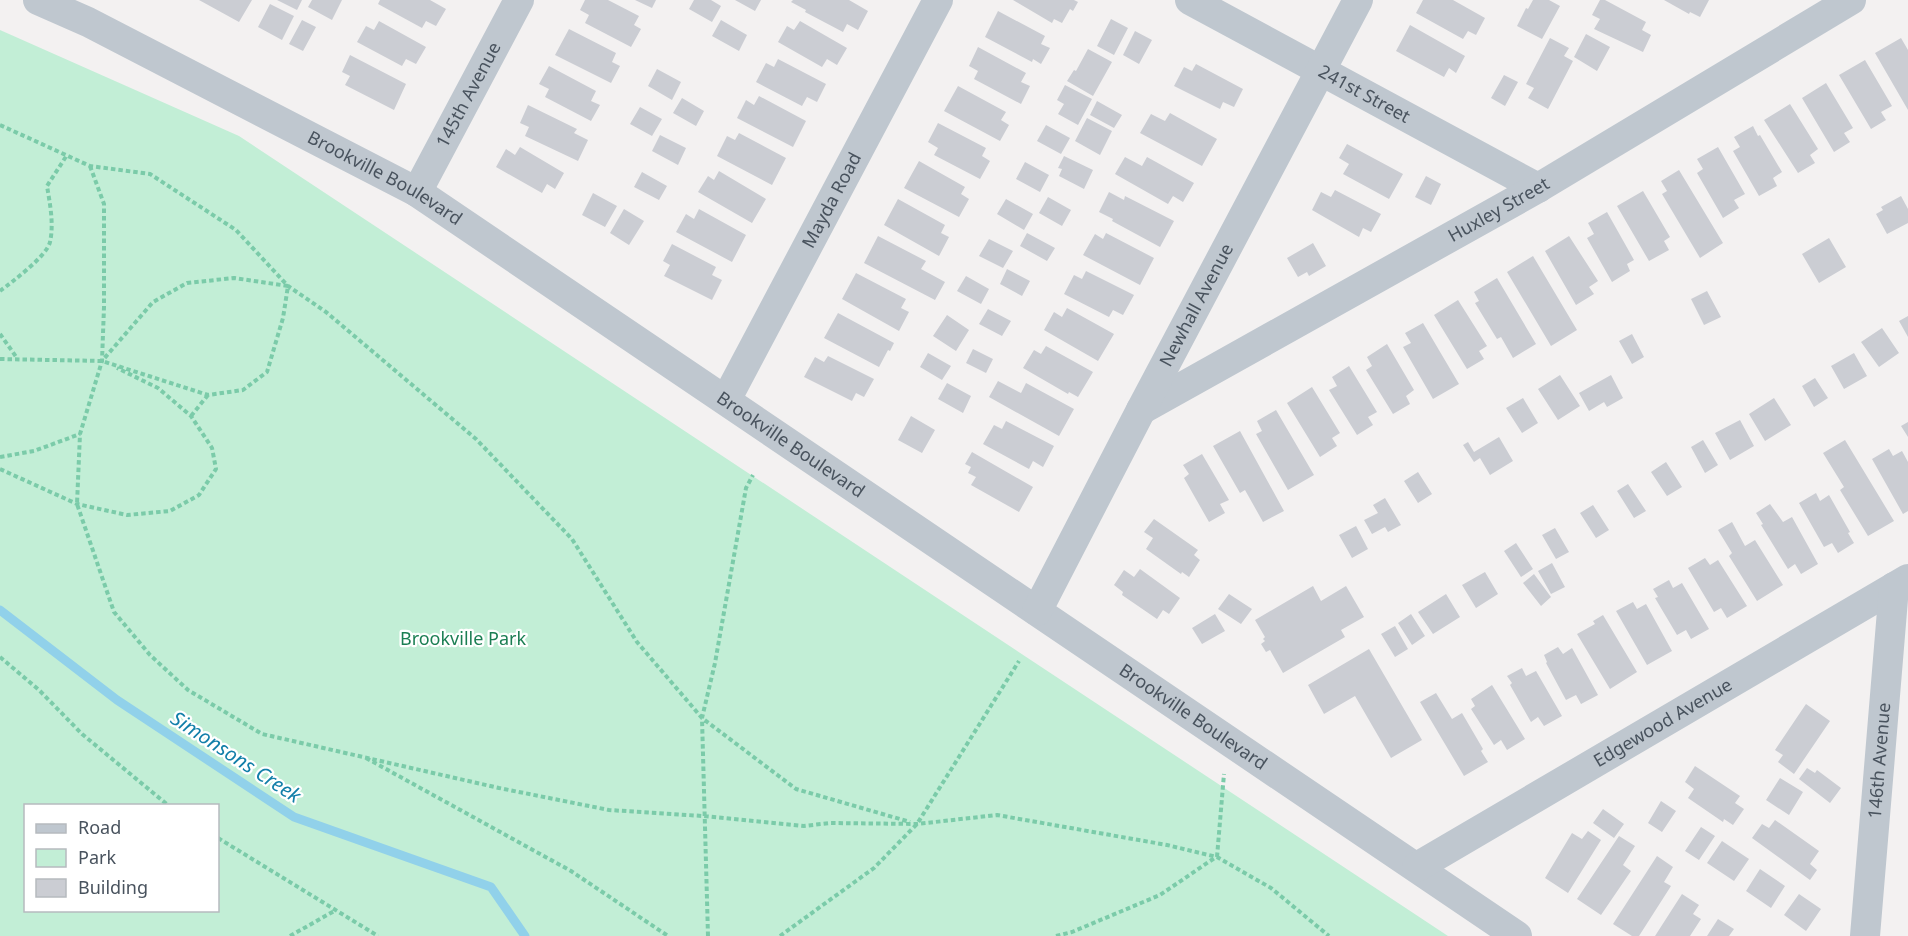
<svg xmlns="http://www.w3.org/2000/svg" width="1908" height="936" font-family="'Noto Sans',sans-serif">
<rect width="100%" height="100%" fill="#f3f1f1"/>
<!-- green -->
<path fill="#c2eed6" fill-rule="evenodd" d="M0,30l239,106 1209,800h-1448zM26,806h192v104h-192z"/>
<g fill="none" stroke-linecap="round" stroke-linejoin="round">
<!-- stream -->
<path stroke="#91d1ea" stroke-width="9" d="M0,610l117,90 177,117 197,70 34,49"/>
</g>
<!-- building -->
<path fill="#cbcdd3" d="M199,0h53l-13,22z
M277,0h25l-5,10z
M312,0h30l-10,20 -24,-13z
M380,0h50l16,9 -10,17 -10,-5 -4,7 -44,-24z
M585,0h23l31,16 -5,9 7,4 -10,18 -46,-24 4,-8 -9,-5z
M635,0h21l-4,8z
M694,0h17l10,6 -9,16 -23,-13z
M735,0h26l-6,11z
M793,0h56l19,11 -10,19 -11,-6 -4,8 -38,-20 1,-2 -15,-8z
M1013,0h61l4,2 -5,9 -3,-2 -8,14 -8,-4 -2,4z
M1423,0h30l32,18 -9,17 -8,-4 -5,8 -47,-26z
M1533,0h16l11,6 -18,33 -25,-13 9,-18 2,1z
M1600,0h5l41,22 -4,8 9,5 -8,17 -49,-23 6,-10 -8,-4z
M1664,0h45l-9,17 -10,-5 -1,2z
M270,4l24,12 -12,24 -24,-13z
M998,11l47,25 -4,8 9,4 -9,16 -8,-5 -1,3 -47,-25z
M1111,19l17,9 -14,27 -17,-9z
M302,20l14,7 -13,24 -14,-7z
M721,20l26,15 -8,16 -27,-15z
M379,21l47,26 -10,17 -10,-5 -4,7 -45,-24 9,-16 8,4z
M800,21l47,27 -10,17 -10,-6 -5,8 -44,-25 9,-16 7,4z
M1410,25l55,31 -9,17 -7,-5 -5,9 -48,-26z
M569,29l47,24 -4,9 8,4 -9,17 -56,-28z
M1135,31l17,9 -13,24 -16,-9z
M1586,34l24,13 -13,24 -23,-14z
M1550,38l19,10 -5,8 9,5 -25,48 -20,-11 6,-10 -8,-4z
M1901,38l7,12v60l-33,-57z
M978,47l48,26 -5,9 9,4 -9,18 -47,-25 4,-8 -9,-5z
M1088,49l24,13 -19,34 -26,-15 7,-11 2,1z
M350,55l56,29 -12,26 -49,-25 5,-9 -8,-4z
M778,59l48,25 -9,18 -10,-5 -5,9 -46,-24 10,-19 8,4z
M1865,60l27,46 -11,6 5,8 -15,9 -32,-54z
M1196,64l47,25 -9,18 -11,-5 -3,7 -46,-23 10,-19 8,4z
M549,66l47,25 -5,10 9,4 -9,16 -46,-24 4,-8 -10,-5z
M657,69l24,13 -9,18 -24,-14z
M1504,75l14,7 -13,24 -14,-8z
M1826,83l27,45 -9,5 6,9 -16,10 -32,-54z
M1065,85l27,14 -14,26 -20,-11 6,-10 -7,-4z
M958,86l48,26 -5,8 8,5 -9,16 -56,-30z
M759,96l47,25 -13,26 -56,-29 9,-18 8,5z
M682,98l22,13 -8,15 -23,-13z
M1097,101l25,14 -8,13 -24,-13z
M1790,104l28,45 -8,6 5,8 -17,10 -34,-53z
M528,105l49,24 -3,4 14,7 -10,21 -53,-25 4,-9 -9,-4z
M640,107l22,12 -10,17 -22,-12z
M1170,113l47,26 -15,27 -62,-33 11,-19 14,7z
M1087,118l25,13 -12,24 -25,-14z
M938,123l48,25 -4,8 8,5 -10,18 -46,-24 4,-7 -10,-6z
M1046,125l24,13 -9,16 -24,-13z
M1753,126l5,10 2,-1 22,37 -9,6 4,8 -18,10 -26,-45 7,-4 -6,-10z
M739,133l47,25 -14,27 -55,-29 10,-20 8,4z
M660,135l26,13 -8,17 -26,-14z
M1347,144l56,30 -14,25 -46,-25 6,-10 -10,-6z
M520,147l44,26 -9,16 -8,-5 -5,9 -46,-26 10,-18 9,6z
M1718,147l27,47 -11,6 5,8 -16,10 -26,-45 6,-4 -6,-10z
M1064,156l29,14 -9,19 -25,-13 3,-7 -4,-1z
M1125,157l17,9 5,-9 47,26 -11,19 -10,-6 -5,8 -53,-30z
M919,161l46,26 -4,7 8,5 -10,18 -55,-29z
M1025,162l24,13 -9,17 -24,-13z
M1679,170l44,73 -23,15 -38,-64 5,-3 -6,-10z
M719,171l47,28 -14,24 -54,-31 10,-16 6,4z
M642,172l25,14 -8,14 -25,-13z
M1426,176l15,8 -10,21 -16,-8z
M1335,190l46,24 -10,18 -8,-4 -4,9 -47,-27 9,-18 10,5z
M1643,191l27,46 -6,4 5,9 -20,11 -32,-55z
M1109,192l15,8 1,-4 49,25 -14,26 -48,-26 1,-2 -14,-7z
M593,193l24,13 -12,21 -23,-12z
M1901,196l7,13v14l-21,11 -11,-20 7,-4 -2,-3z
M1048,197l23,13 -9,16 -23,-13z
M898,199l47,26 -4,8 8,4 -10,19 -55,-31z
M1006,199l27,15 -9,16 -27,-16z
M624,209l20,12 -15,24 -19,-12z
M699,209l47,26 -14,27 -56,-30 10,-18 8,5z
M1607,212l27,48 -7,4 3,7 -18,11 -25,-44 7,-4 -6,-11z
M1027,233l28,15 -8,13 -27,-15z
M1106,233l48,25 -14,27 -57,-30 12,-21 8,5z
M878,236l48,25 -5,8 24,13 -10,18 -71,-37z
M1569,236l29,45 -9,6 5,7 -18,11 -31,-54z
M1829,238l17,29 -27,16 -17,-29z
M989,239l24,12 -10,17 -24,-12z
M1313,243l13,23 -17,10 -2,-4 -9,5 -11,-19z
M672,244l44,23 -4,8 10,5 -10,20 -48,-24 6,-11 -7,-4z
M1533,256l44,74 -26,16 -44,-74z
M1007,269l23,12 -8,15 -22,-12z
M1086,271l48,24 -11,20 -10,-5 -4,7 -45,-23 10,-19 8,4z
M856,273l50,26 -5,9 8,4 -10,19 -57,-32z
M966,276l23,13 -8,15 -24,-13z
M1497,278l39,66 -23,14 -12,-21 -4,2 -22,-36 4,-2 -5,-9z
M1707,291l14,26 -17,8 -13,-26z
M1458,300l29,46 -8,5 5,8 -17,10 -33,-54z
M1067,308l47,26 -16,27 -54,-31 10,-18 8,5z
M988,309l23,12 -9,15 -23,-12z
M838,313l56,30 -4,8 -2,-1 -9,17 -55,-29z
M947,315l22,15 -13,21 -23,-15z
M1908,316v21l-9,-16z
M1423,323l36,61 -26,15 -30,-52 8,-4 -6,-10z
M1882,328l17,25 -20,14 -18,-25z
M1632,334l12,23 -12,7 -13,-23z
M1387,344l27,46 -8,6 4,8 -17,10 -27,-44 6,-4 -5,-9z
M1046,346l47,26 -15,25 -9,-5 -1,2 -45,-26 11,-18 7,4z
M973,349l20,10 -7,14 -20,-10z
M928,353l23,13 -9,14 -22,-13z
M1854,353l13,23 -23,13 -13,-23z
M828,356l46,23 -10,18 -8,-4 -4,8 -48,-24 11,-20 9,5z
M1349,366l28,46 -9,5 5,8 -16,10 -28,-45 8,-4 -5,-9z
M1560,375l20,31 -22,14 -20,-31z
M1611,375l12,23 -16,9 -3,-5 -15,9 -10,-18z
M1815,378l13,20 -14,9 -12,-21z
M998,381l23,12 5,-10 48,26 -15,27 -70,-39z
M947,383l24,13 -8,17 -25,-14z
M1312,387l28,46 -8,5 5,8 -17,11 -33,-54z
M1523,398l15,25 -16,10 -16,-25z
M1774,398l17,27 -26,16 -16,-27z
M1276,410l38,65 -26,15 -32,-56 6,-3 -5,-10z
M911,416l24,14 -13,23 -24,-13z
M1740,420l14,26 -24,14 -15,-27z
M1006,421l48,25 -11,21 -10,-6 -4,8 -46,-25 11,-19 8,4z
M1908,422v15l-7,-11z
M1240,431l44,80 -21,11 -18,-32 -5,3 -27,-47z
M1499,437l14,24 -23,14 -10,-17 -6,4 -11,-17 5,-3 6,10z
M1703,440l15,25 -13,8 -14,-26z
M1845,440l49,81 -26,15 -28,-46 4,-3 -21,-34z
M1889,449l4,7 9,-5 6,11v49l-5,3 -31,-55z
M972,452l61,35 -14,25 -48,-27 5,-8 -8,-4 3,-6 -6,-3z
M1202,454l27,46 -9,4 5,9 -16,9 -25,-44 5,-4 -6,-9z
M1666,462l16,25 -15,9 -16,-24z
M1418,472l14,22 -14,9 -14,-22z
M1628,484l18,27 -12,7 -17,-27z
M1816,493l4,8 9,-6 21,37 -2,1 6,10 -16,10 -6,-10 -8,4 -25,-44z
M1385,498l16,27 -13,7 -3,-5 -13,7 -8,-14 14,-7 -5,-8z
M1770,504l13,18 9,-5 26,47 -17,10 -6,-10 -7,5 -27,-44 2,-1 -7,-11z
M1593,505l16,25 -13,8 -16,-25z
M1154,519l44,31 -4,5 6,5 -11,17 -7,-5 -1,2 -35,-25 7,-11 -9,-6z
M1732,522l13,24 10,-6 28,45 -26,16 -28,-45 3,-3 -14,-23z
M1356,526l12,23 -16,9 -13,-23z
M1555,528l14,24 -13,7 -14,-24z
M1516,543l17,26 -12,8 -17,-26z
M1705,558l5,7 8,-5 29,46 -20,12 -6,-10 -7,4 -26,-44z
M1552,563l13,24 -14,7 -13,-23z
M1140,569l40,29 -11,16 -6,-4 -6,9 -35,-24 1,-3 -9,-7 10,-15 10,7z
M1485,572l13,22 -22,14 -14,-23z
M1534,574l17,23 -10,9 -18,-23z
M1669,580l4,8 9,-5 27,46 -18,10 -5,-9 -9,5 -22,-37 3,-1 -5,-8z
M1313,586l8,15 25,-15 18,31 -23,13 4,7 -62,36 -13,-23 -4,2 -5,-8 4,-3 -2,-2 2,-2 -10,-17z
M1229,594l23,15 -11,15 -23,-15z
M1446,594l14,23 -27,17 -15,-22z
M1633,602l4,7 9,-5 26,47 -25,14 -31,-54z
M1215,614l10,17 -23,13 -10,-16z
M1411,614l14,22 -13,9 -14,-22z
M1603,615l34,57 -27,17 -33,-55 18,-10 -2,-3z
M1395,626l13,23 -13,8 -14,-23z
M1558,647l5,7 9,-6 26,47 -17,9 -5,-9 -10,5 -20,-37 1,-1 -3,-7z
M1369,649l53,91 -31,18 -36,-62 -31,18 -16,-29z
M1522,668l4,8 10,-5 26,45 -18,10 -6,-9 -7,5 -21,-37 2,-2 -5,-7z
M1492,685l33,54 -18,11 -6,-10 -7,5 -23,-36 4,-3 -4,-7z
M1436,693l16,26 10,-6 21,36 -2,2 7,11 -24,14 -44,-74z
M1806,704l24,17 -36,53 -16,-12 5,-7 -8,-5z
M1695,766l45,30 -5,7 9,6 -11,16 -9,-6 -1,3 -35,-24 6,-9 -9,-7z
M1807,768l8,5 2,-3 24,18 -11,15 -31,-24z
M1780,778l23,14 -14,23 -23,-15z
M1661,801l15,10 -14,21 -14,-9z
M1603,809l21,15 -10,14 -21,-15z
M1775,820l44,31 -9,13 7,6 -7,10 -58,-42 10,-14 7,4z
M1701,827l14,9 -16,24 -14,-9z
M1588,831l13,9 -33,53 -23,-15 27,-45 10,6z
M1619,836l16,10 -12,19 8,6 -30,44 -24,-16z
M1722,841l27,18 -15,22 -27,-18z
M1657,856l16,11 -9,15 7,4 -32,50h-7l-19,-12z
M1760,869l25,17 -14,22 -25,-17z
M1682,894l17,11 -6,9 8,5 -11,17h-35z
M1799,894l22,15 -15,22 -22,-16z
M1718,919l16,10 -5,7h-22z"/>
<g fill="none" stroke-linecap="round" stroke-linejoin="round">
<!-- path -->
<path stroke="#7bcba9" stroke-width="4" stroke-dasharray="4.5 3" stroke-linecap="butt" d="M0,125l90,41 60,8 86,56 52,56 38,26 150,127 96,100 65,103 65,76 94,71 114,33
M90,166l14,38v103l-2,54 -22,73 -3,70 37,108 36,43 38,35 74,44 237,54 110,22 94,6 101,10 26,-3 87,1 80,-9 170,30 50,12 54,31 58,48
M0,291c12,-9 47,-35 50,-49 4,-18 0,-38 -3,-56l20,-31
M0,334l17,24
M0,359l102,2 106,34 35,-5 24,-18 16,-54 5,-32 -54,-8 -47,5 -34,19 -51,59
M191,416l17,-21
M0,457l34,-6 46,-17
M0,469l77,35 50,11 43,-4 29,-16 17,-26 -4,-21 -21,-32 -33,-28 -41,-20
M0,657l39,33 43,44 87,72
M366,758l205,113 97,65
M218,838l160,98
M1217,857l7,-83
M290,936l46,-26
M708,936l-6,-218 13,-55 31,-175 7,-13
M780,936l94,-68 43,-44 102,-163
M1056,936l16,-4 88,-37 56,-38"/>
<!-- minor -->
<g stroke="#bfc7cf" stroke-width="30">
<path id="s1" d="M38,0l50,22 329,170 1100,744"/>
<path id="s2" d="M1190,0l348,188"/>
<path id="s3" d="M417,192l102,-192"/>
<path id="s4" d="M726,400l212,-400"/>
<path id="s5" d="M1141,410l397,-222 313,-188"/>
<path id="s6" d="M1037,611l104,-201 217,-410"/>
<path id="s7" d="M1417,867l491,-288"/>
<path id="s8" d="M1865,936l29,-349"/>
</g>
</g>
<g text-anchor="middle" stroke-width="4.5" stroke-linejoin="round" paint-order="stroke">
<!-- street labels -->
<g font-size="18" fill="#49535e" stroke="#fff">
<text dy="6" stroke="none"><textPath href="#s2" startOffset="198">241st Street</textPath></text>
<text dy="6" stroke="none"><textPath href="#s3" startOffset="110">145th Avenue</textPath></text>
<text dy="6" stroke="none"><textPath href="#s1" startOffset="390">Brookville Boulevard</textPath></text>
<text dy="6" stroke="none"><textPath href="#s4" startOffset="226">Mayda Road</textPath></text>
<text dy="6" stroke="none"><textPath href="#s5" startOffset="410">Huxley Street</textPath></text>
<text dy="6" stroke="none"><textPath href="#s6" startOffset="345">Newhall Avenue</textPath></text>
<text dy="6" stroke="none"><textPath href="#s1" startOffset="876">Brookville Boulevard</textPath></text>
<text dy="6" stroke="none"><textPath href="#s1" startOffset="1362">Brookville Boulevard</textPath></text>
<text dy="6" stroke="none"><textPath href="#s7" startOffset="285">Edgewood Avenue</textPath></text>
<text dy="6" stroke="none"><textPath href="#s8" startOffset="176">146th Avenue</textPath></text>
</g>
<!-- park labels -->
<g font-size="18" fill="#1b7e53" stroke="#fff">
<text x="463" y="645">Brookville Park</text>
</g>
<!-- water labels -->
<g font-size="20" font-style="italic" fill="#127fa9" stroke="#fff">
<text transform="translate(236 757) rotate(33)" y="7">Simonsons Creek</text>
</g>
</g>
<!-- legend -->
<rect x="24" y="804" width="195" height="108" fill="#ffffff" stroke="#b6babf" stroke-width="1.5"/>
<rect x="36" y="824" width="30" height="9" fill="#bfc7cf" stroke="#b6babf" stroke-width="1.5"/>
<text x="78" y="834" font-size="18" fill="#49535e">Road</text>
<rect x="36" y="849" width="30" height="18" fill="#c2eed6" stroke="#b6babf" stroke-width="1.5"/>
<text x="78" y="864" font-size="18" fill="#49535e">Park</text>
<rect x="36" y="879" width="30" height="18" fill="#cbcdd3" stroke="#b6babf" stroke-width="1.5"/>
<text x="78" y="894" font-size="18" fill="#49535e">Building</text>
</svg>
